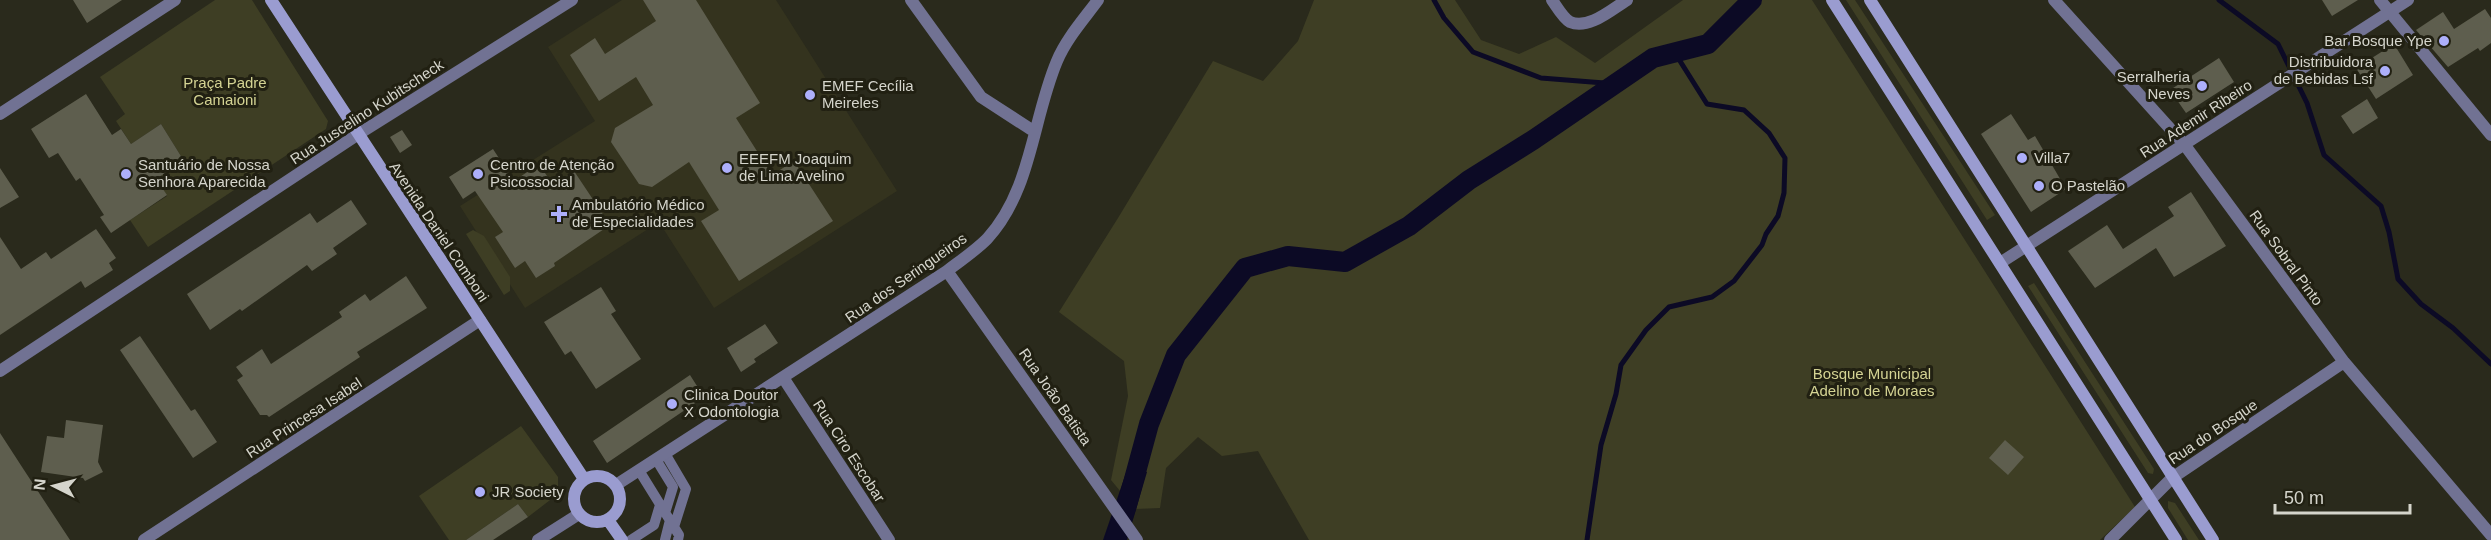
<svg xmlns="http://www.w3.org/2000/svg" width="2491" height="540" font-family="Arial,sans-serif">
<rect width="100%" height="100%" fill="#2a2a1c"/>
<!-- built -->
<path fill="#34331e" d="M622,0h154l121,191 -183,117 -55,-86 -134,86 -65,-102 135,-85 -47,-74z"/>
<!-- green -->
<path fill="#3e3e24" d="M215,0h37l76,121 -2,8 -178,118 -18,-27 37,-24 -11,-17 28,-18 -23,-37 -30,20 -15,-23 9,-7 -25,-37z
M1314,0h141l26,40 38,14 37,-17 39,26 88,-63h129l323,507 -35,33h-791l-51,-89 -36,5 -24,-19 -32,31 -6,40 -25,1 -24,-29 17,-84 -4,-35 -65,-49 59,-94 95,-157 50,20 35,-40z
M1846,0h9l140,215 -8,5z
M473,230l11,6 26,41v14l-6,4 -38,-61z
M2034,283l120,186 -1,5 -5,-1 -120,-187z
M521,426l37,51v12l-4,8 -26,20 -10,-13 -52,36h-17l-30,-44z
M2168,501l7,2 24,37h-11l-20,-32z"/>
<!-- water -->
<path fill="#0c0a25" d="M1128,467l19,5 -20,68h-24z"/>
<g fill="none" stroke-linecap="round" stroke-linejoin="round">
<!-- stream -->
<path stroke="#0c0a25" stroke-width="5" d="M1434,0l10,18 29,34 68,26 76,6
M2219,0l59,44 29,59 17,52 57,51 8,26 9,47 23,25 32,24 38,36
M1587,540l14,-95 15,-51 5,-29 25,-35 23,-23 43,-10 22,-16 28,-36 4,-11 12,-18 6,-23 1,-35 -16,-25 -25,-23 -37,-6 -27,-43 2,-10"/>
<!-- canal -->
<path stroke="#0c0a25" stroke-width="20" d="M1115,540l12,-35 22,-81 27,-69 69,-87 43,-12 57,6 64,-36 60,-46 64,-40 120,-82 55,-14 44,-44"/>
</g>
<!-- building -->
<path fill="#5e5e4e" d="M73,0h49l-35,23z
M643,0h53l64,103 -24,15 36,57 22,-14 39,60 -94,60 -38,-60 18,-11 -30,-48 -37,25 -13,-3 -28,-42 4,-14 38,-23 -17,-28 -37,24 -29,-46 25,-17 10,16 51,-33z
M2322,0h36l-26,16z
M2485,9l6,9v25l-11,8 -2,-3 -30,19 -32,-37 27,-18 11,17z
M2394,44l19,31 -37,24 -20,-31z
M2219,58l15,24 -48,31 -16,-23z
M86,94l26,41 9,-6 10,15 30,-20 23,37 -28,18 11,16 -56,38 -11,-16 4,-2 -24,-37 -4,3 -18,-28 -9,5 -18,-29z
M2367,99l11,19 -25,16 -12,-18z
M2011,114l17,26 7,-4 31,53 -35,23 -50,-78z
M402,130l10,15 -12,8 -10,-16z
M493,149l21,32 25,-17 14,21 21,-14 36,54 -56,38 1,3 -19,12 -11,-17 -10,7 -20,-31 8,-5 -28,-41 -12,8 -14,-22z
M0,168l19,29 -19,11z
M2191,192l35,54 -52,31 -18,-29 -61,40 -27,-37 39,-26 16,24 51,-33 -6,-9z
M351,200l16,24 -34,24 4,6 -25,17 -5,-6 -65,46 -2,-2 -30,21 -23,-36 123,-81 7,10z
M96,229l20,29 -7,5 4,7 -28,18 -4,-7 -81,54v-98l21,32 25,-17 5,7z
M406,276l21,32 -70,44 3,5 -91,60 -2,-2h-7l-23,-35 6,-4 -7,-9 26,-18 9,15 71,-47 -3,-5 26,-18 5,7z
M601,287l15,24 -5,3 30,45 -45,30 -25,-38 -6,4 -21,-33z
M765,324l13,19 -24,16 2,3 -15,10 -14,-24z
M140,336l51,75 4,-2 22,33 -24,16 -73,-108z
M690,375l14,22 -97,66 -14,-22z
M66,420l37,5 -5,37 5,10 -18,9 -2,-3 -42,-6 6,-36 17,2z
M0,433l24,37 46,70h-70z
M2005,440l19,17 -16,18 -19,-17z
M518,504l10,13 -35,23h-27z"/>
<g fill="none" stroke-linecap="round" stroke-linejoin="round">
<!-- lane -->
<path stroke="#717293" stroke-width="10" d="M666,455l20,34 -12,38
M657,461l16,26 -8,26
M640,472l39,63 -1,5
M631,540l23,-15 6,-20
M665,540l5,-20"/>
<!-- street -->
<path stroke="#717293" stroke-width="12" d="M911,0l70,97 54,35
M1552,0c5,7 11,18 18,22 19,8 42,-13 57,-22
M2054,0l130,144 160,218 147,173
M2380,0l111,135
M0,114l175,-114
M2000,263l408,-263
M947,271l190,269
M0,371l357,-236 215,-135
M784,379l105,161
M616,485l331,-214c13,-10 28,-20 40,-32 45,-49 45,-119 70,-178 9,-22 27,-42 41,-61
M144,540l336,-220
M538,540l41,-26
M2110,540l62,-62 172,-116"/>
<!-- secondary -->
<path stroke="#9a9cd0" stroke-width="12" d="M271,0l313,479
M1832,0l344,540
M1870,0l343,540
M574 499a23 23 0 1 1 46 0a23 23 0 1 1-46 0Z
M608,520l14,20"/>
</g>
<!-- markers -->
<g fill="#adaffb" stroke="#212012" stroke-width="2">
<circle cx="2444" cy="41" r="6"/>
<circle cx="2385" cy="71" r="6"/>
<circle cx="2202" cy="86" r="6"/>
<circle cx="810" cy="95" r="6"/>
<circle cx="2022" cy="158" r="6"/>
<circle cx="727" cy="168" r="6"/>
<circle cx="126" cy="174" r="6"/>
<circle cx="478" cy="174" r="6"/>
<circle cx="2039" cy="186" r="6"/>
<path d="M556 205h6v6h6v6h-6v6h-6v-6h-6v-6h6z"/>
<circle cx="672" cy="404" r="6"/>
<circle cx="480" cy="492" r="6"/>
</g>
<g text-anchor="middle" stroke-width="6" stroke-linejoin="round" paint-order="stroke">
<!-- poi labels -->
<g font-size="15" fill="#d5d5cc" stroke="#212012" text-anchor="start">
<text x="2432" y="46" text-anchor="end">Bar Bosque Ype</text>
<text x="2373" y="67" text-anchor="end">Distribuidora<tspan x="2373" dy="17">de Bebidas Lsf</tspan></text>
<text x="2190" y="82" text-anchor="end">Serralheria<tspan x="2190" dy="17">Neves</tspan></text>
<text x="822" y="91">EMEF Cecília<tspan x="822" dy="17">Meireles</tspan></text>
<text x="2034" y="163">Villa7</text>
<text x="739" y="164">EEEFM Joaquim<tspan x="739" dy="17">de Lima Avelino</tspan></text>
<text x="138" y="170">Santuário de Nossa<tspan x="138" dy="17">Senhora Aparecida</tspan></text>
<text x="490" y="170">Centro de Atenção<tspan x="490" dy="17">Psicossocial</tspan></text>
<text x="2051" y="191">O Pastelão</text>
<text x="572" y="210">Ambulatório Médico<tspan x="572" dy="17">de Especialidades</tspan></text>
<text x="684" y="400">Clinica Doutor<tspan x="684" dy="17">X Odontologia</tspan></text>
<text x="492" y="497">JR Society</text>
</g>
<!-- park labels -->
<g font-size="15" fill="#d4d393" stroke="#212012">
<text x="225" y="88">Praça Padre<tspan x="225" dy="17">Camaioni</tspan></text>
<text x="1872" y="379">Bosque Municipal<tspan x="1872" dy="17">Adelino de Moraes</tspan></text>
</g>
<!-- street labels -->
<g font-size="15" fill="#d5d5cc" stroke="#212012">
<text transform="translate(367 112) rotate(-33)" y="5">Rua Juscelino Kubitscheck</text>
<text transform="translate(2196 119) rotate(-33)" y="5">Rua Ademir Ribeiro</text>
<text transform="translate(439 232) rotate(56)" y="5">Avenida Daniel Comboni</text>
<text transform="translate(2286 258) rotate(54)" y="5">Rua Sobral Pinto</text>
<text transform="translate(906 278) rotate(-35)" y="5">Rua dos Seringueiros</text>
<text transform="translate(1055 397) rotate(55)" y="5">Rua João Batista</text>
<text transform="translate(304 418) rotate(-33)" y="5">Rua Princesa Isabel</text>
<text transform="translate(2213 432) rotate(-34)" y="5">Rua do Bosque</text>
<text transform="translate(849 451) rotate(57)" y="5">Rua Ciro Escobar</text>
</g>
</g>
<!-- north arrow -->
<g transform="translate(54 486) rotate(276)" stroke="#212012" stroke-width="4.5" paint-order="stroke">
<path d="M0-4.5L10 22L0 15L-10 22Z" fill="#d5d5cc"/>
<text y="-9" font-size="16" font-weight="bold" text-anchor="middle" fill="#d5d5cc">N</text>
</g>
<!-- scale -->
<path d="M2275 504v9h135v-9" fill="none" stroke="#d5d5cc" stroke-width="3"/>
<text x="2284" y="504" font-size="18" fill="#d5d5cc" stroke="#212012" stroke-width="4.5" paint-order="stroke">50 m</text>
</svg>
